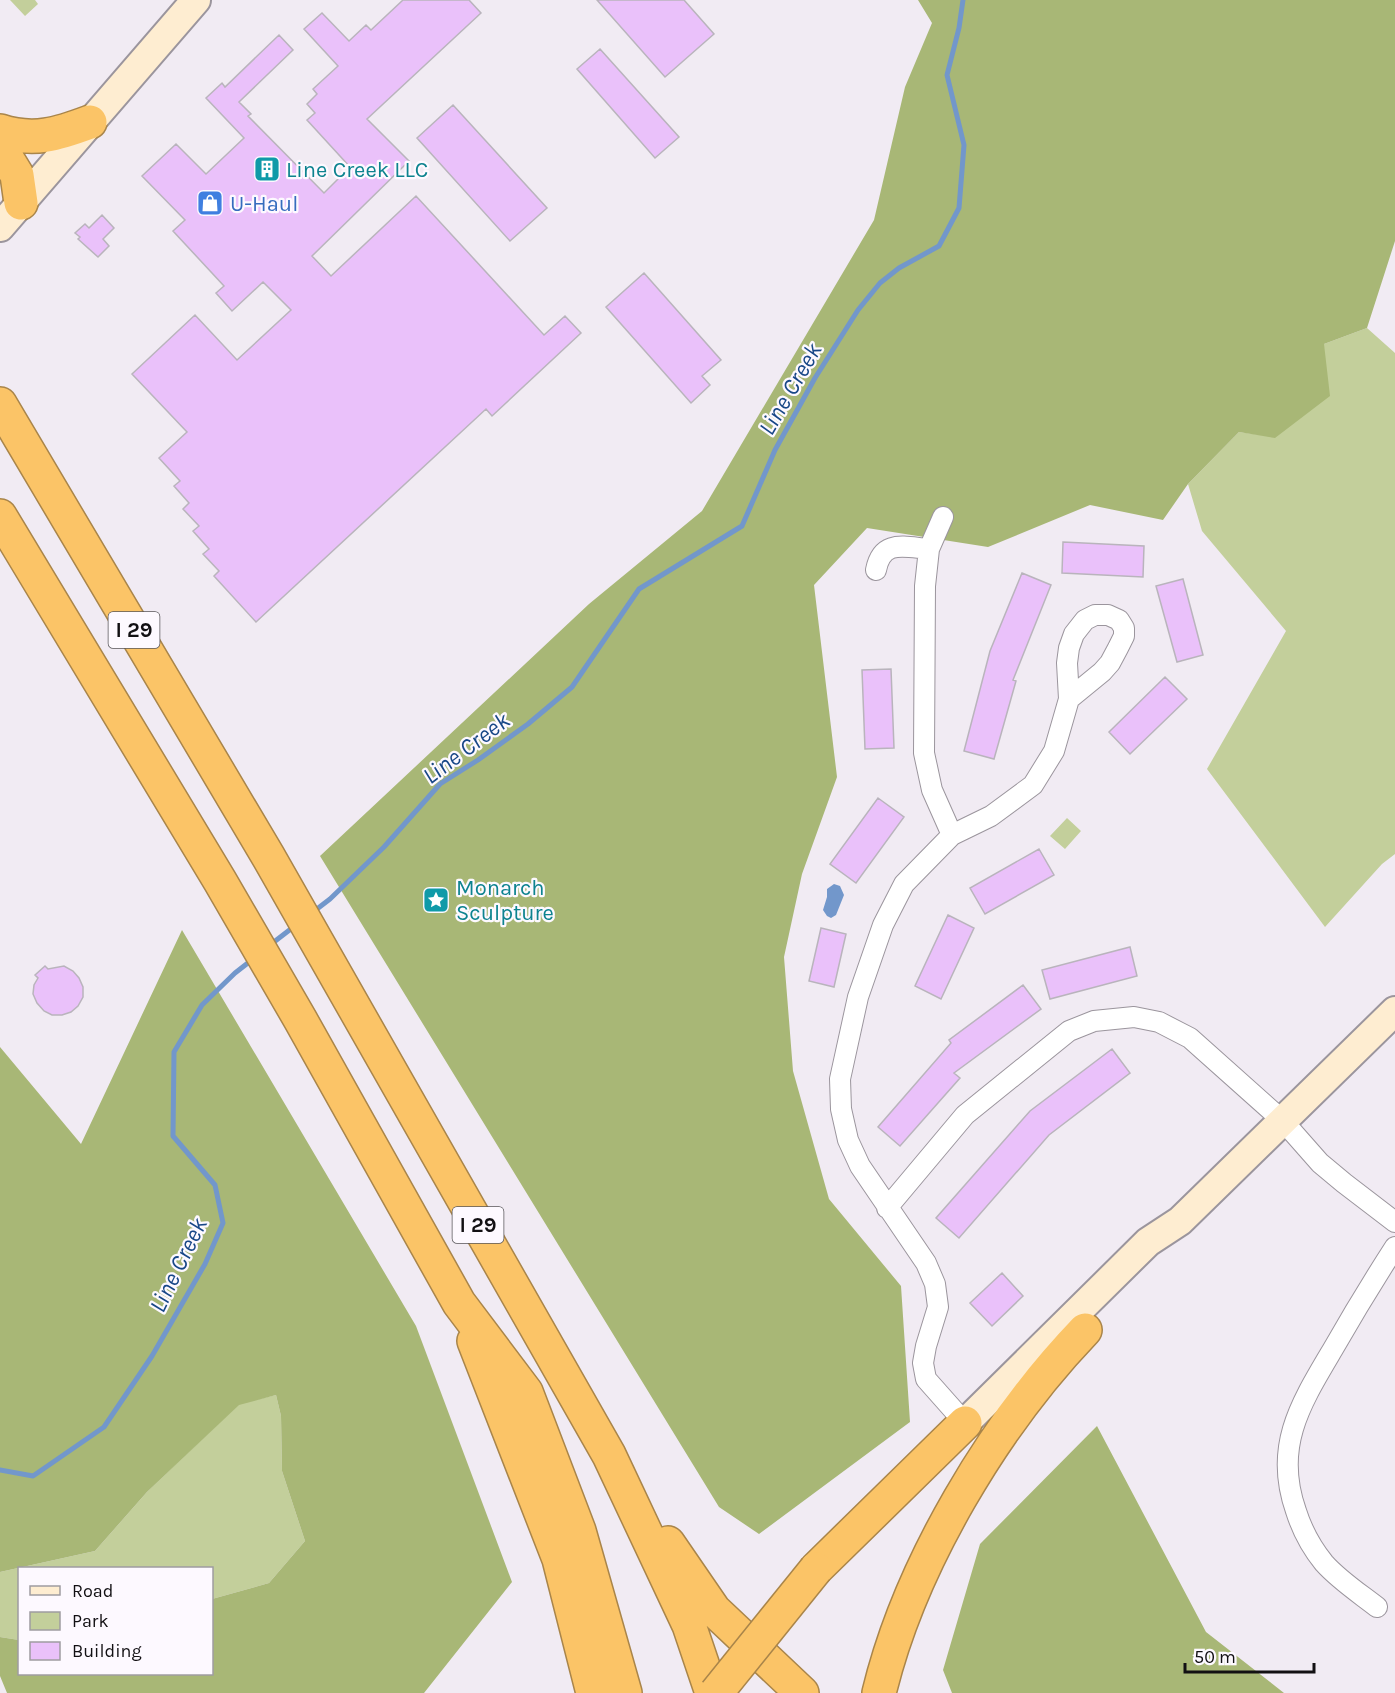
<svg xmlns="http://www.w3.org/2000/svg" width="1395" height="1693" font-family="Karla,sans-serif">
<rect width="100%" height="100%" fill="#f1ebf3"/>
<!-- green -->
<path fill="#c3cf9b" d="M10,0h25l3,4 -13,12z
M1367,328l28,25v501l-13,10 -57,63 -118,-158 79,-138 -84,-100 -14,-47 51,-52 36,5 49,-93z
M1067,818l14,13 -16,18 -15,-13z
M276,1395l5,21 1,55 23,70 -36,42 -57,16v-31h-192l-1,72 -19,-3v-65l95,-21 52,-59 92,-88z"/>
<!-- forest -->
<path fill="#a8b776" d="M918,0h477v241l-28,87 -43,16 6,52 -55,42 -36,-6 -51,52 -25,36 -73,-15 -102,42 -121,-19 -53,57 23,192 -35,97 -18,83 9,114 36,128 72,87 9,136 -151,112 -40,-27 -399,-651 269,-252 113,-93 172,-291 31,-133 27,-64z
M182,930l234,396 96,256 -88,111h-417l-7,-17v-39l19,3 1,34h192v-75l57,-16 36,-42 -23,-70 -1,-55 -5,-21 -37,10 -92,87 -52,59 -95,21v-525l81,97z
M1097,1426l109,206 78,61h-332l-9,-23 37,-126z"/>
<!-- water -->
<path fill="#7297cb" d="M834,884l6,2 4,9 -8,20 -5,3 -4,-2 -4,-6 4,-13v-8z"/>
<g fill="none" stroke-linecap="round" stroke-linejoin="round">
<!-- stream -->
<path stroke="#7297cb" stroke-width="5" d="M313,912l17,-13 54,-52 56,-63 38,-24 50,-36 44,-37 67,-98 103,-63 33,-76 40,-72 43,-68 22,-27 19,-15 40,-22 20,-38 5,-63 -17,-70 12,-47 4,-28
M270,945l26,-20
M0,1470l33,6 71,-49 48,-71 53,-92 18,-41 -8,-38 -42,-49 1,-84 28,-47 33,-32 18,-14"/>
</g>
<!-- building -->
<path fill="#eac1fa" stroke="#b9b4bc" stroke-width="1.5" d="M403,0h66l12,13 -114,106 42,42 -97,95 19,20 85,-80 128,139 21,-19 16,17 -89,83 -6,-7 -230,213 -42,-46 5,-5 -16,-17 6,-5 -16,-18 6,-5 -16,-17 6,-6 -15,-17 6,-5 -21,-23 28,-26 -55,-58 63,-59 42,45 54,-50 -28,-28 -31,29 -16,-18 8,-7 -51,-55 12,-11 -43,-44 34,-32 30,30 38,-36 -38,-40 16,-15 3,4 54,-52 14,15 -54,52 12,12 -3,2 76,77 26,-26 -43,-47 8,-7 -8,-9 10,-10 -4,-5 25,-23 -34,-37 18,-16 27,28 17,-16 5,5z
M597,0h87l30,34 -49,43z
M600,49l79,88 -24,21 -78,-89z
M453,105l94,103 -37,33 -93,-103z
M102,215l12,13 -11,11 6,7 -11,11 -20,-18 2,-2 -5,-4 10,-9 4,4z
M644,273l77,87 -19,16 8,9 -19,18 -85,-96z
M1063,542l81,4 -1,31 -81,-4z
M1022,573l29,12 -38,95 3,1 -22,78 -30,-8 26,-100z
M1183,579l20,76 -26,7 -21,-76z
M891,669l3,79 -29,1 -3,-79z
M1165,677l22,22 -57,55 -21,-22z
M878,798l26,19 -48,66 -26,-19z
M1039,849l15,26 -69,39 -15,-26z
M948,915l26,13 -33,71 -26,-13z
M821,928l25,6 -12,53 -25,-6z
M1130,947l7,29 -87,23 -8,-29z
M45,966l3,3 16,-3 9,5 6,7 4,9v10l-5,9 -7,6 -9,3h-10l-8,-4 -7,-8 -4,-9 1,-9 4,-7 -3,-3z
M1023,985l18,24 -87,64 6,5 -60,68 -22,-19 73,-84 -2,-3z
M1112,1049l18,24 -81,62 -90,103 -23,-20 94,-107z
M1002,1273l21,23 -31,30 -22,-23z"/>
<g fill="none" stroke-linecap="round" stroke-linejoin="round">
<defs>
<path id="minor" d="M943,517l-14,32 -4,37 -1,167 8,37 20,45
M876,570c6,-31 28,-23 53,-21
M887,1208l78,-93 104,-84 25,-10 40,-4 25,5 31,16 93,83 37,42 24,20 51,39
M965,1423l-39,-44 -3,-16 3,-17 12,-39 -3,-23 -9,-21 -66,-97 -12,-26 -7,-31 -1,-30 18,-82 25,-72 21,-41 48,-49 39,-19 42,-31 21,-34 15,-52 33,-27 8,-9 8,-15 6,-12v-8l-5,-8 -11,-5h-13l-10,5 -11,14 -5,14 -2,15 2,36
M1377,1607c-18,-14 -38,-27 -53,-44 -13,-16 -22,-33 -28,-52 -23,-65 5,-108 37,-162 20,-35 40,-68 62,-102"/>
<path id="secondary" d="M0,227l196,-227
M965,1423l183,-181 32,-21 215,-210"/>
<path id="motorway" d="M0,131c34,11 58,3 90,-9
M0,147l17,28 4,28
M0,404l268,452 341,599 80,170 23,68
M0,516l220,365 80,138 159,284 67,89 53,139 46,162
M474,1341l85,218 34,134
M668,1543l46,67 88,83
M816,1569l149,-146
M879,1693c31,-128 115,-268 206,-363"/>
</defs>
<!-- minor casing -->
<use href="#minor" stroke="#9b959d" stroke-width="22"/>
<!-- secondary casing -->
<use href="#secondary" stroke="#9b959d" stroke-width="32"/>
<!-- motorway casing -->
<use href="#motorway" stroke="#a9854a" stroke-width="36"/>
<!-- minor -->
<use href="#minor" stroke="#fff" stroke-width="20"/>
<!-- secondary -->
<use href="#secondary" stroke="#feedd1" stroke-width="28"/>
<!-- motorway -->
<use href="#motorway" stroke="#fbc467" stroke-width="33"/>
<defs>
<path id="motorway-bridge" d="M716,1693l100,-124"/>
</defs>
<!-- motorway-bridge casing -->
<use href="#motorway-bridge" stroke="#a9854a" stroke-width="36" stroke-linecap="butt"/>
<!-- motorway-bridge -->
<use href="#motorway-bridge" stroke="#fbc467" stroke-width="33"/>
</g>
<!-- icons -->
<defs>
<symbol id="building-square" viewBox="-11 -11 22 22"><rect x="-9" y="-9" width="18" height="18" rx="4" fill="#0f9aa8" stroke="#fdf9ff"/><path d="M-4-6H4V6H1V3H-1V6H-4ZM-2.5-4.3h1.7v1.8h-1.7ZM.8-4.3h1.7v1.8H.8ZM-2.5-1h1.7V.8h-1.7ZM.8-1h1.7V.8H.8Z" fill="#fff"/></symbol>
<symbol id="shop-square" viewBox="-11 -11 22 22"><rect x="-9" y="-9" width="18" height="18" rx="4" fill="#3f7fe0" stroke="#fdf9ff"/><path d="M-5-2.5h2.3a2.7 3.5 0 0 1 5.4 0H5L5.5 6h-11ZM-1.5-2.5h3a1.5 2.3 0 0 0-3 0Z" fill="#fff"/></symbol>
<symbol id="sight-square" viewBox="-11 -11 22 22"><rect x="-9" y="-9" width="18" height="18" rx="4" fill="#0f9aa8" stroke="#fdf9ff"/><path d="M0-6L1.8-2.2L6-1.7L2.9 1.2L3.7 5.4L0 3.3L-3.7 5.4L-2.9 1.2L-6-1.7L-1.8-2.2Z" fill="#fff"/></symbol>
</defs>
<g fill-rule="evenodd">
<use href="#building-square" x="252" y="154" width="30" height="30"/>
<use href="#shop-square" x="195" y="188" width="30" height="30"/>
<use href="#sight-square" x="421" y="885" width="30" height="30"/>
</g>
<g text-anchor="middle" stroke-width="4.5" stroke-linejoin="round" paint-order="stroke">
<!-- shield labels -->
<g fill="#fdf9ff" stroke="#58565a" stroke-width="1.5">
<rect x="108.5" y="612" width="51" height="36" rx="4.5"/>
<rect x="452.5" y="1207" width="51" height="36" rx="4.5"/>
</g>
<g font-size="21" font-weight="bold" fill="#121013">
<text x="134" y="637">I 29</text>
<text x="478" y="1232">I 29</text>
</g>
<!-- culture labels -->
<g font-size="22" fill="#0d838f" stroke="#fdf9ff" text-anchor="start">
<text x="286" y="177">Line Creek LLC</text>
<text x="456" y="895">Monarch<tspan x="456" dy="25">Sculpture</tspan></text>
</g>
<!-- shop labels -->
<g font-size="22" fill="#366cbe" stroke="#fdf9ff" text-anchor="start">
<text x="230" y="211">U-Haul</text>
</g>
<!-- water labels -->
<g font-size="24" font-style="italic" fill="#184787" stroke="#fdf9ff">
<text transform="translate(790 389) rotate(-60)" y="8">Line Creek</text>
<text transform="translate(466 748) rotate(-37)" y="8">Line Creek</text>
<text transform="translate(178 1265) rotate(-64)" y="8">Line Creek</text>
</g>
</g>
<!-- legend -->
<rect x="18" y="1567" width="195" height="108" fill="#fdf9ff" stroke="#9f9ca1" stroke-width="1.5"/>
<rect x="30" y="1586" width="30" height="9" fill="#feedd1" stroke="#9f9ca1" stroke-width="1.5"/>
<text x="72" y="1597" font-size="18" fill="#121013">Road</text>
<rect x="30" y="1612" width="30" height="18" fill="#c3cf9b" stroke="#9f9ca1" stroke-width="1.5"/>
<text x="72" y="1627" font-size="18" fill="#121013">Park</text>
<rect x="30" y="1642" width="30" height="18" fill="#eac1fa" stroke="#9f9ca1" stroke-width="1.5"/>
<text x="72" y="1657" font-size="18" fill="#121013">Building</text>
<!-- scale -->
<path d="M1185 1663v9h129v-9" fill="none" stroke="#121013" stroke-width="3"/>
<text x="1194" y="1663" font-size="18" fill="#121013" stroke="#fdf9ff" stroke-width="4.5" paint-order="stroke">50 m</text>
</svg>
